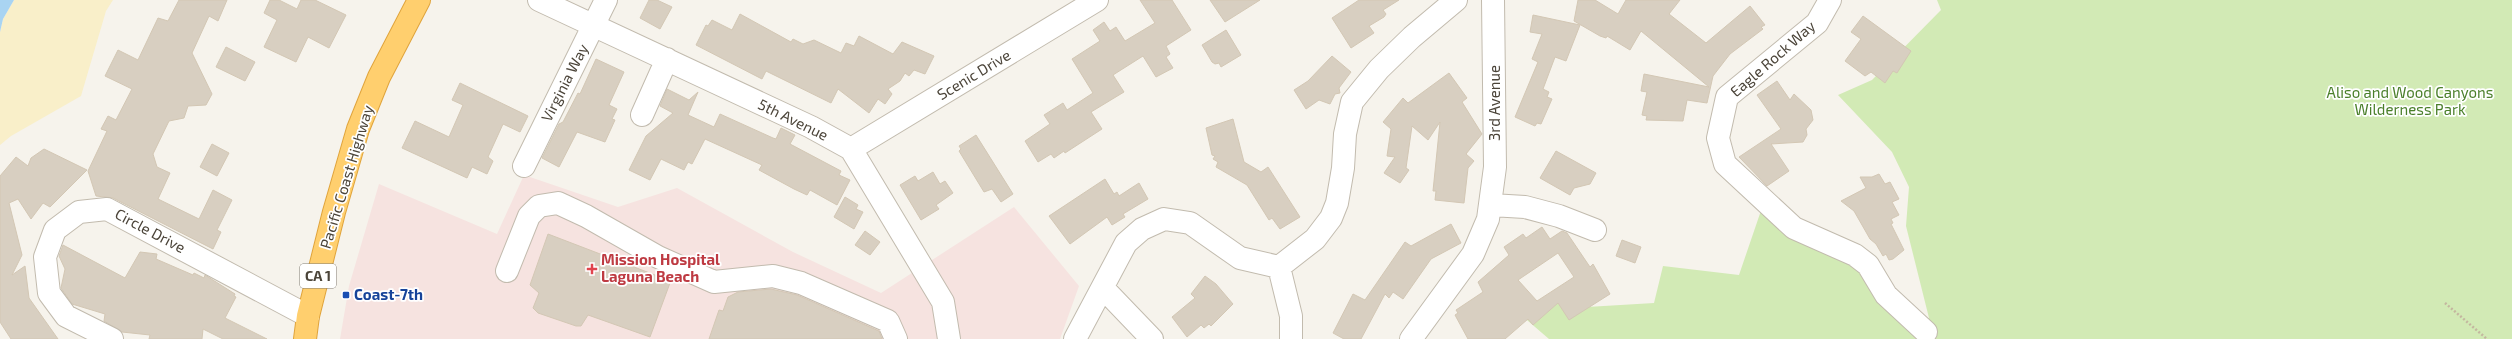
<svg xmlns="http://www.w3.org/2000/svg" width="2512" height="339" font-family="'Exo 2',sans-serif">
<rect width="100%" height="100%" fill="#f6f3ec"/>
<!-- medical -->
<path fill="#f6e3e0" d="M524,175l94,32 59,-19 116,64 88,41 133,-86 65,79 -19,53h-720l9,-53 30,-102 118,50z"/>
<!-- green -->
<path fill="#d2eab5" d="M1937,0h575v339h-963l-28,-24 30,-21 36,13 67,-4 9,-37 76,9 27,-79 31,21 32,15 80,87 20,-1 -23,-92 3,-39 -17,-35 -54,-57 34,-15 69,-70z"/>
<!-- sand -->
<path fill="#f9efc9" d="M14,0h99l-7,11 -25,85 -70,40 -11,9v-113l3,-13z"/>
<!-- water -->
<path fill="#a9d4f2" d="M0,0h14l-11,19 -3,13z"/>
<!-- building -->
<path fill="#d8cfc1" stroke="#d3c7b4" fill-rule="evenodd" d="M179,0h48l-9,21 -9,-5 -17,37 20,41 -6,11 -18,1 -4,12 -15,3 -16,33 4,13 13,6 -12,26 41,20 14,-29 19,10 -15,30 4,2 -8,17 -100,-51 -17,-2 -8,-25 19,-40 -6,-2 7,-13 8,4 16,-31 -27,-13 13,-26 20,10 20,-42 10,3z
M270,0h9l18,9 4,-9h14l31,15 -17,33 -21,-11 -12,25 -32,-15 13,-27 -13,-7z
M649,0h8l15,7 -12,22 -20,-11z
M1140,0h32l19,30 -25,16 4,8 -4,3 7,11 -17,9 -13,-21 -30,19 11,17 -33,20 11,17 -37,24 -1,-2 -10,7 -3,-4 -13,8 -13,-21 25,-17 -6,-9 19,-12 4,7 26,-17 -21,-34 28,-18 -7,-11 11,-8 6,9 6,-4 9,14 30,-18z
M1210,0h50l-35,22z
M1359,0h40l-16,10 3,4 -2,3 -15,9 5,7 -23,15 -19,-30z
M1578,0h17l23,14 8,-14h54l-11,14 37,29 44,-37 15,19 -4,2 2,2 -33,25 -17,22 -6,27 -20,-3 -4,21 -37,-1 1,-4 -5,-1 5,-23 -6,-1 3,-17 65,13 -68,-56 -11,19 -23,-14 -1,2 -6,-2 -26,-15z
M740,14l51,28 2,-3 10,5 11,-4 27,13 5,-10 8,3 5,-10 34,18 9,-12 32,14 -9,18 -11,-4 -5,6 -4,-3 -5,8 -12,8 4,5 -7,10 -7,-5 -9,14 -31,-24 -7,14 -65,-32 -4,8 -66,-34 10,-20 2,1 4,-6 20,10z
M1533,15l47,10 -14,36 -11,-4 -12,32 6,3 -2,5 5,2 -11,25 -4,-1 -2,3 -20,-9 23,-55 -6,-3 10,-25 -12,-2z
M1863,16l48,35 -14,22 -4,-2 -8,12 -14,-11 -6,4 -20,-15 16,-22 -10,-7z
M1226,30l15,25 -20,12 -2,-4 -4,1 -3,-2 -10,-17z
M226,47l29,15 -10,19 -29,-14z
M1332,56l19,16 -12,16 1,5 -5,1 -5,10 -11,-4 -13,9 -12,-19 14,-9z
M596,59l28,13 -15,33 8,4 -5,10 3,1 -10,22 -28,-10 -18,35 -17,-9 17,-34 4,-2 15,-29 2,1z
M1449,73l18,25 -5,4 20,32 -16,20 8,7 -6,7 -4,35 -29,-3 1,-9h-3l7,-69 -12,18 -16,-14 -6,42 3,2 -9,13 -16,-10 11,-16 -8,-1 4,-27 -8,-7 20,-24 5,5z
M1777,81l13,19 4,-6 17,16 2,10 -7,9 1,6 -4,7 -32,2 18,27 -22,15 -28,-29 42,-28 -24,-34z
M460,83l68,33 -8,16 -17,-8 -15,33 5,4 -6,13 -15,-7 -5,11 -65,-30 13,-27 34,16 14,-32 -11,-5z
M667,89l22,11 9,-8 -10,23 26,12 6,-13 53,24 3,1 5,-11 14,7 -5,9 51,27 -2,4 11,5 -13,25 -27,-15 -3,5 -13,-6 -35,-19 3,-5 -57,-26 -13,25 -4,-2 -4,8 -23,-11 -11,21 -21,-10 17,-34 27,-23 -13,-7z
M1233,119l11,43 17,10 7,-5 32,50 -20,12 -8,-11 -3,2 -22,-35 -31,-18 2,-5 -5,-3 2,-3 -3,-1 -6,-27z
M976,135l37,59 -12,8 -9,-13 -8,3 -25,-41 2,-2 -2,-3z
M212,144l17,9 -12,23 -17,-9z
M44,149l43,21 -37,37 -7,-4 -12,16 -13,-20 -9,4 13,52 -10,20 13,-9 4,32 29,41h-47l-11,-17v-146l16,-19 12,9 3,-8z
M1556,151l40,22 -6,11 -16,4 -4,7 -30,-17z
M933,172l7,12 5,-3 8,12 -17,12 3,4 -18,11 -21,-35 15,-9 3,5z
M1879,174l6,10 5,-2 9,17 -7,3 7,13 -8,4 2,4 -2,1 13,26 -11,9 -4,1 -3,-6 -3,2 -7,-12 -6,-5 -16,-28 -13,-10 25,-13 -6,-11h12z
M1105,179l9,15 3,-2 2,4 20,-13 9,16 -25,15 2,3 -13,8 -5,-8 -37,27 -21,-28z
M845,197l13,8 -2,4 7,3 -9,17 -20,-12z
M1451,224l10,19 -30,16 -28,40 -10,-7 -4,6 -4,-4 -24,45h-17l-11,-6 20,-39 12,6 40,-58 6,4z
M1542,227l8,12 12,-8 5,2 23,34 3,-3 17,30 -41,26 -11,-17 -25,22 -5,-6 -23,20h-37l-13,-24 3,-2 -2,-3 27,-18 -5,-10 31,-27 -5,-8 19,-13 3,4zM1558,253l16,24 -37,24 -19,-21z
M865,231l15,11 -10,13 -15,-10z
M548,234l120,46 2,3 -20,54 -62,-22 -7,11h-5l-38,-13 -5,-5 6,-15 -9,-8z
M1622,240l19,7 -6,16 -19,-7z
M63,245l62,33 15,-26 17,2 -1,5 37,16 1,-2 10,5 1,-3 30,19 -1,2 2,1 -11,21 42,21h-44l-20,-10 -1,10h-53l1,-4 -28,-3 -18,-11 1,-7 -33,-10 -11,-16 4,-19 -6,-13z
M1205,276l11,8 17,20 -22,22 -2,-2 -5,4 -3,-3 -14,12 -15,-20 23,-19 -4,-4z
M771,289l26,6 82,36 3,8h-173l10,-29 4,1 5,-14 10,-5z"/>
<g fill="none" stroke-linecap="round" stroke-linejoin="round">
<defs>
<path id="minor" d="M539,0l272,127 40,22 92,153 6,37
M1830,0l-13,23 -90,74 -9,41 7,26 69,64 61,27 13,10 18,30 40,37
M642,115l25,-56
M851,149l246,-149
M524,166l82,-166
M1491,205l34,2 34,9 36,14
M1279,267l12,49v23
M507,271l22,-55 10,-10 19,-3 28,13 72,41 56,25 59,-6 28,7 87,38 8,18
M1103,288l49,51
M112,339l-46,-23 -17,-23 -4,-36 10,-27 24,-18 28,-3 201,107
M1075,339l51,-96 16,-14 22,-10 26,4 50,35 39,9 36,-28 16,-21 6,-15 6,-35 2,-34 7,-32 27,-33 33,-32 44,-37
M1411,339l62,-85 15,-35 7,-52 -2,-167"/>
<path id="highway" d="M305,339l3,-23 26,-104 24,-83 21,-52 40,-77"/>
</defs>
<!-- minor casing -->
<use href="#minor" stroke="#c2bbae" stroke-width="24"/>
<!-- highway casing -->
<use href="#highway" stroke="#e0a43c" stroke-width="24"/>
<!-- path -->
<path stroke="#c4b79f" stroke-width="2.5" stroke-dasharray="2 2" stroke-linecap="butt" d="M2445,303l42,36"/>
<!-- minor -->
<use href="#minor" stroke="#fff" stroke-width="22"/>
<!-- highway -->
<use href="#highway" stroke="#ffcf6e" stroke-width="22"/>
</g>
<!-- markers -->
<path fill="#e0444e" stroke="#fff" stroke-width="1.5" d="M590 263h4v4h4v4h-4v4h-4v-4h-4v-4h4z"/>
<rect fill="#1a4fb4" stroke="#fff" stroke-width="1.5" x="342" y="291" width="8" height="8" rx="2"/>
<g text-anchor="middle" stroke-width="3.5" stroke-linejoin="round" paint-order="stroke">
<!-- shield labels -->
<rect fill="#fff" stroke="#817c74" stroke-width="1" x="300" y="264" width="36" height="24" rx="3"/>
<g font-size="14" font-weight="bold" fill="#4b4439">
<text x="318" y="281">CA 1</text>
</g>
<!-- street labels -->
<g font-size="15" fill="#4b4439" stroke="#fff">
<text transform="translate(1773 59) rotate(-41)" y="5">Eagle Rock Way</text>
<text transform="translate(974 75) rotate(-31)" y="5">Scenic Drive</text>
<text transform="translate(565 83) rotate(-63)" y="5">Virginia Way</text>
<text transform="translate(1495 103) rotate(-90)" y="5">3rd Avenue</text>
<text transform="translate(793 120) rotate(26)" y="5">5th Avenue</text>
<text transform="translate(347 177) rotate(-73)" y="5">Pacific Coast Highway</text>
<text transform="translate(150 231) rotate(28)" y="5">Circle Drive</text>
</g>
<!-- park labels -->
<g font-size="15" fill="#4a7f2a" stroke="#fff">
<text x="2410" y="98">Aliso and Wood Canyons<tspan x="2410" dy="17">Wilderness Park</tspan></text>
</g>
<!-- health labels -->
<g font-size="15" font-weight="bold" fill="#be3a42" stroke="#fff" text-anchor="start">
<text x="601" y="265">Mission Hospital<tspan x="601" dy="17">Laguna Beach</tspan></text>
</g>
<!-- transit labels -->
<g font-size="15" font-weight="bold" fill="#164399" stroke="#fff" text-anchor="start">
<text x="354" y="300">Coast-7th</text>
</g>
</g>
</svg>
